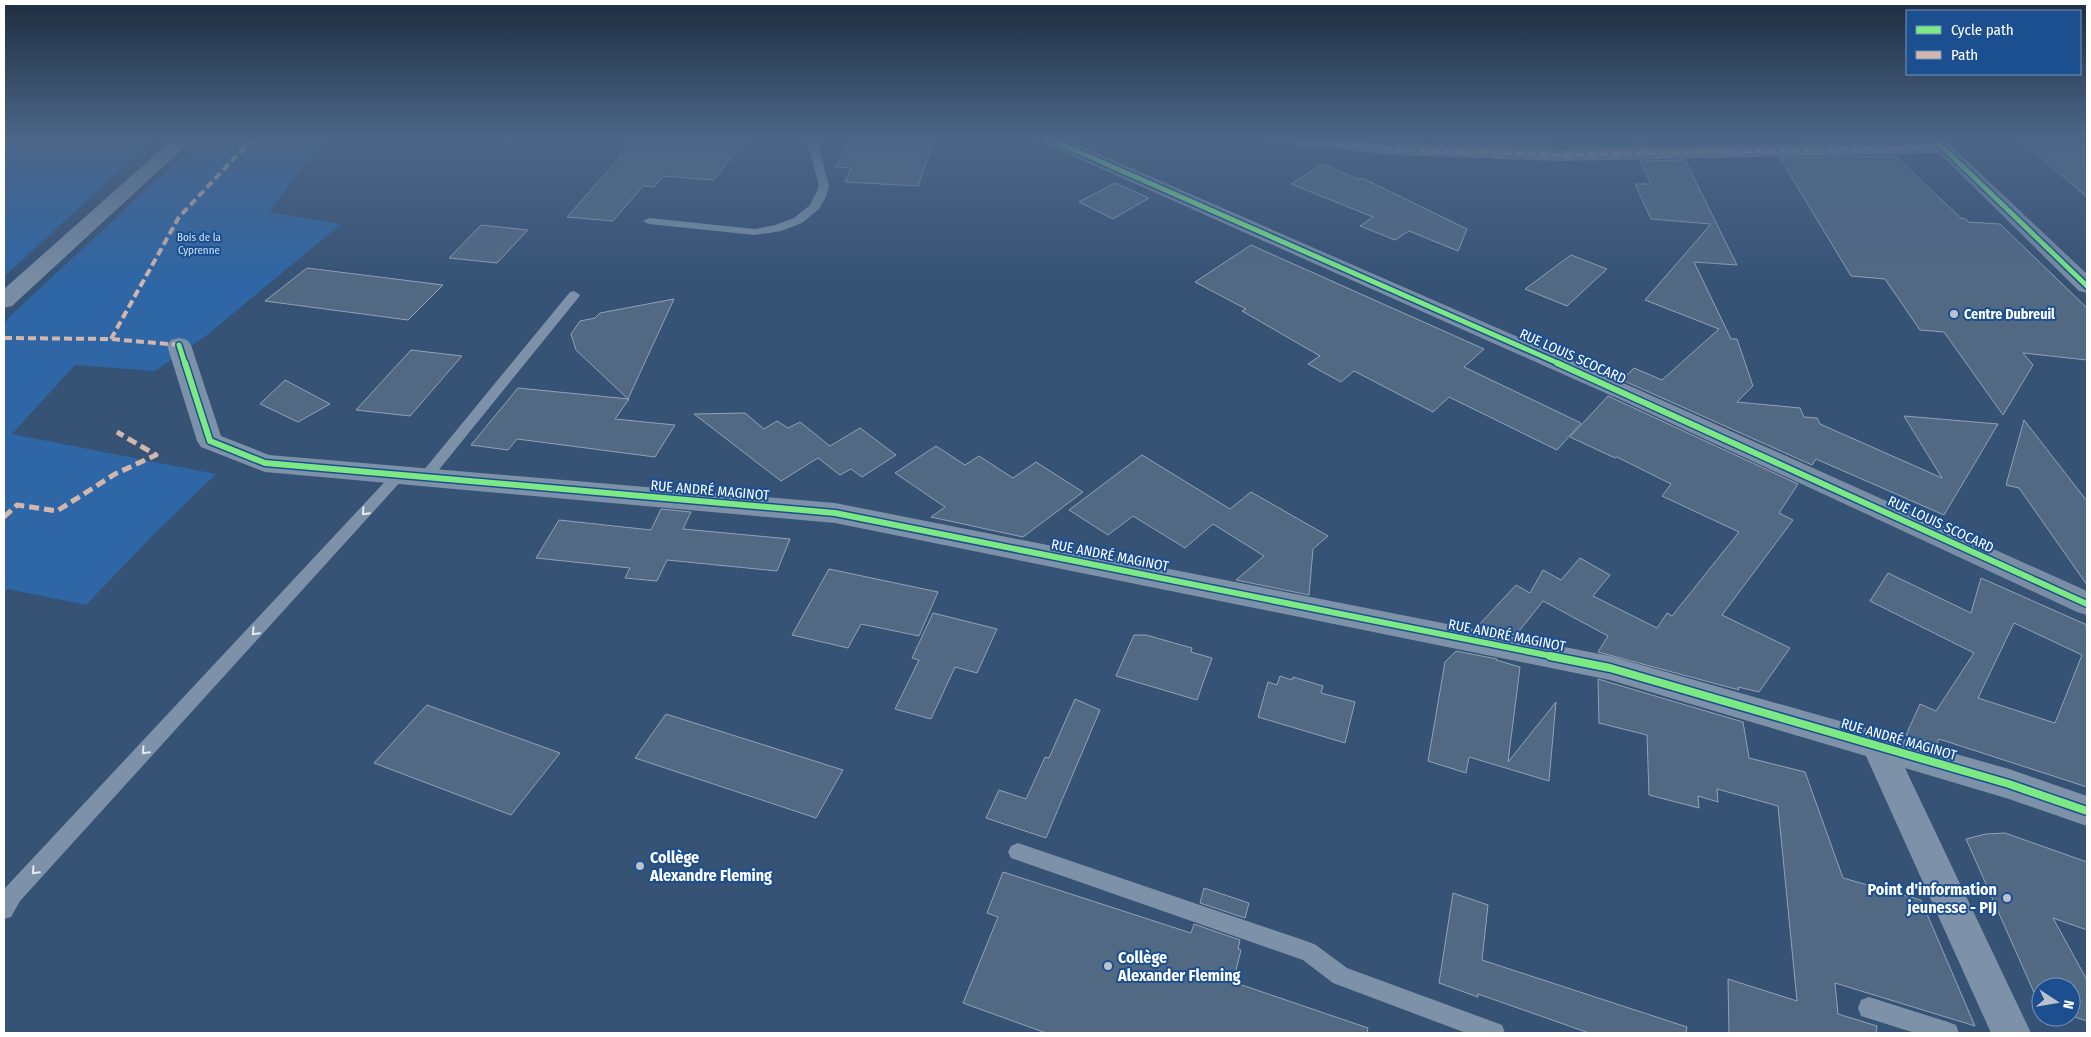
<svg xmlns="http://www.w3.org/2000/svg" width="2091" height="1037" font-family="'Fira Sans Condensed',sans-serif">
<rect width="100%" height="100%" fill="#365274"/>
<!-- green -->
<path fill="#2f66a5" d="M4,137h152l-152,140z
M203,137h124l-58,75 72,12 -134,111 -52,36 -80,-6 -63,69 204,40 -62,60 -68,71 -78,-16 -4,3v-268l6,-8z"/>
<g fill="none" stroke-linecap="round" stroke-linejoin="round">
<!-- stream -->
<path fill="#3b618d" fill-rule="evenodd" d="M255,137h9l-15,11h-6v-4z"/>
</g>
<!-- building -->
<path fill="#526984" stroke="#92a2b6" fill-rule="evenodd" d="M638,137h109l-33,43 -51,-4 -9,11 -11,-1 -30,35 -46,-4z
M852,137h83l-17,49 -73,-4 6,-14 -15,-1z
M1433,137h119l-14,9 -100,-3 -5,-2z
M2017,137h55l15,11v49z
M1895,156l66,62 5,1 2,3 32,2 87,84v52l-64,-7 10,12 -30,50 -59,-83 -24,-2 -35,-51 -34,-3 -71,-118z
M1685,160l52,105 -43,-3 37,77h6l16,47 -16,16 63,6 4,9 13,1 3,6 122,54 -38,-62 94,8 -54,91 -128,-56 -4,6 -190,-85 12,-12 28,12 57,-51 -74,-29 66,-76 -60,-5 -16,-35h16l-11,-23z
M1323,164l37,16 2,-2 105,51 -9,22 -49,-20 -14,9 -35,-14 13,-9 -82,-33z
M1115,183l34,15 -36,21 -34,-17z
M481,225l47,5 -31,33 -48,-5z
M1251,245l233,104 -20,18 117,56 -24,27 -108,-53 -16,15 -79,-41 -13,11 -33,-18 12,-8 -78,-45 4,-2 -51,-27z
M1571,255l36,14 -40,37 -42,-17z
M307,268l136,17 -35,35 -143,-19z
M674,299l-46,100 -52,-49 -5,-16 9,-13 15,-3 5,-5z
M411,350l51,6 -52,60 -54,-6z
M285,380l45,24 -32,18 -38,-18z
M518,388l111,11 -14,20 60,6 -20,32 -138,-18 -9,11 -37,-5z
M1608,396l190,88 -19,29 14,7 -71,95 68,33 -31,44 -21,-5 1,3 -141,-38 10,-16 -65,-35 -27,34 -40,-7 40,-43 14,8 13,-23 18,10 19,-22 30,17 -17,21 64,32 10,-15 5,3 67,-84 -77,-36 9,-12 -54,-27 -2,1 -45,-21z
M745,413l19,16 13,-8 11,7 12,-6 30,24 30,-18 36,27 -34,22 -11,-8 -11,6 -22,-17 -37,23 -87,-67z
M2024,420l63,81v84l-68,-97 -13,-3z
M936,446l29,19 14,-9 34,22 23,-16 47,30 -60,45 -92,-20 14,-10 -50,-34z
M1142,455l88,54 21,-17 77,44 -15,13 -4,46 -73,-15 28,-24 -51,-32 -28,24 -52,-32 -25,19 -39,-25z
M661,509l30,3 -8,17 107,10 -13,32 -110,-11 -10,21 -32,-3 5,-10 -94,-10 23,-38 92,10z
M829,569l109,23 -19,44 -58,-12 -13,24 -56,-13z
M1888,573l83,40 10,-35 106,47v162l-148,-48 -3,6 -30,-10 14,-31 16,7 38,-58 -104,-52zM2014,623l68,32 -27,68 -77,-25z
M933,613l64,16 -20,44 -22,-6 -24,52 -36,-10 24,-49 -7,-2z
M1134,635h12l46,13 -1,4 21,6 -15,42 -81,-24z
M1456,651l41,8 -1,1 24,7 -12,95 48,-60 -7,79 -80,-24 -3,16 -38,-12 17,-99z
M1280,676l12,4 1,-3 30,9 -2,7 34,9 -10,41 -87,-26 10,-35 9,3z
M1598,679l145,43 6,36 56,14 38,106 78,22 54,126 -140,-43 3,31 39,12 -1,7h-147l-1,-54 69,22 -19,-195 -61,-17 1,13 -20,-6 1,12 -50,-13 -2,-60 -48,-12z
M1075,699l25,11 -54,128 -60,-20 13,-28 27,9 19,-42 4,1z
M427,705l133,48 -49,62 -137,-52z
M666,714l177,56 -27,48 -181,-60z
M2005,833l82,29v68l-34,-12 34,62v41l-16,-5v-29h-30v19h-1l-74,-167 20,-5z
M1003,872l188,61 3,-9 46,16 -2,9 3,1 -8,32 135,46 -1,5h-321l-83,-30 35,-86 -11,-4z
M1204,888l45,15 -4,15 -45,-15z
M1453,893l35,12 -6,55 205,67 -1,6h-97l-111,-39v3l-39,-14z"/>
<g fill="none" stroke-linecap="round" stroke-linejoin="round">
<!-- lane -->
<path fill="#7d92a8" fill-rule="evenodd" d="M806,137h10l13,49 -3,11 -7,12 -17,14 -21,8 -26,4 -106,-11 -6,-3 6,-3 106,11 20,-4 19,-7 16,-13 9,-19z
M574,291l6,4 -2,3 -149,184h-10l-2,-3 2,-3 151,-184z
M398,471l5,2 2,3 -2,3 -383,422 -9,16 -7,2v-28l2,-4 387,-414z
M1018,843l291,99 7,3 31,23 147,54 8,3 3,8h-39l-133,-50 -30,-23 -292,-102 -3,-6 3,-6z
M1869,997l79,25 8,3 3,8h-44l-54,-17 -3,-8 3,-8z"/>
<!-- street -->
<path fill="#7d92a8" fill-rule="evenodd" d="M1267,137h63l65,6 166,6 381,-8 7,2 2,4 -2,4 -7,2 -381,8 -166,-6 -119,-12 -6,-2z
M179,338l8,2 4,5 30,91 48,19 566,48 775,153 399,113 78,27v30l-78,-27 -104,-31 126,265h-40l-125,-277 -256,-76 -775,-157 -570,-51 -64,-25 -4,-6 -30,-96 4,-5z"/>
<!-- secondary -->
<path fill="#798da4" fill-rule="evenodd" d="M175,137h20l-183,169 -8,2v-19z
M1036,137h24l577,252 450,202v24l-10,-3 -458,-213 -580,-258z
M1923,137h19l145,137v19l-8,-2z"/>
<!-- quiet-far1 -->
<path stroke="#d1b7ad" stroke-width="4" stroke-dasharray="8 4" stroke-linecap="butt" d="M1276,137l119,12 166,6 381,-8
M1638,137l7,15
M4,338l107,1 68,6
M111,339l68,-122 67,-71 14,-9"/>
<!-- quiet -->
<path stroke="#d1b7ad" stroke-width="5" stroke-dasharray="10 5" stroke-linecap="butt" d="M4,517l13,-12 40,6 58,-37 41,-19 -39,-23"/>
<defs>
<path id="cycleway-far2" d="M1045,137l515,227
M1932,137l155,149
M179,345l6,19"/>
<path id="cycleway-far1" d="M185,363l25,78 55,22 570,50 721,144
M1557,363l530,241"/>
<path id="cycleway" d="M1550,656l60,12 399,116 78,27"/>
</defs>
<!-- cycleway-far2 casing -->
<use href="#cycleway-far2" stroke="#1b4f8f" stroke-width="8"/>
<!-- cycleway-far1 casing -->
<use href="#cycleway-far1" stroke="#1b4f8f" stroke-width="9"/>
<!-- cycleway casing -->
<use href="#cycleway" stroke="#1b4f8f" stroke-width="11"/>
<!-- cycleway-far2 -->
<use href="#cycleway-far2" stroke="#7ce984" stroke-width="5"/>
<!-- cycleway-far1 -->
<use href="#cycleway-far1" stroke="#7ce984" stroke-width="6"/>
<!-- cycleway -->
<use href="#cycleway" stroke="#7ce984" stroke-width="8"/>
</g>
<!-- one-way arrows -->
<defs><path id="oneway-chevron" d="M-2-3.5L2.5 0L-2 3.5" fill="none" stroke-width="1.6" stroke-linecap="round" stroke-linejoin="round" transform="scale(1.25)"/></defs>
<g stroke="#e5e9ee">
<use href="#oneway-chevron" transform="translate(365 512) rotate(133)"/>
<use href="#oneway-chevron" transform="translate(255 632) rotate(133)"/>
<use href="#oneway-chevron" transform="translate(145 751) rotate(133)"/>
<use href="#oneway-chevron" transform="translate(35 871) rotate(133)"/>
</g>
<!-- sky -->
<linearGradient id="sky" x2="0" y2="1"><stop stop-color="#1e2d40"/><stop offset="0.49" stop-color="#4c6688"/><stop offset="1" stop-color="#4c6688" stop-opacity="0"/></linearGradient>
<rect width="2091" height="282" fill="url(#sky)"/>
<!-- markers -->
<g fill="#b9c2ce" stroke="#1b4f8f" stroke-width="2">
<circle cx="1954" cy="314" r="5"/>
<circle cx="640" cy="866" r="5"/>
<circle cx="2007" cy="898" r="5"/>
<circle cx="1108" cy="966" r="5"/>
</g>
<g text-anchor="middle" stroke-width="4" stroke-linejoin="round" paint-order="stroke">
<!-- far-park labels -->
<g font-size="11" fill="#cfe3fa" stroke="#1b4f8f">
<text x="199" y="241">Bois de la<tspan x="199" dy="13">Cyprenne</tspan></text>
</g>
<!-- poi labels -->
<g font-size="14" font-weight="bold" fill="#fff" stroke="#1b4f8f" text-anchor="start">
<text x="1964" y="319">Centre Dubreuil</text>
</g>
<!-- street labels -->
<g font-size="14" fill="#fff" stroke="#1b4f8f">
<text transform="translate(1573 356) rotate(24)" y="5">RUE LOUIS SCOCARD</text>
<text transform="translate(710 490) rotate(5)" y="5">RUE ANDRÉ MAGINOT</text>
<text transform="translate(1941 524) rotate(25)" y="5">RUE LOUIS SCOCARD</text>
<text transform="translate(1110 555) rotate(11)" y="5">RUE ANDRÉ MAGINOT</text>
<text transform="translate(1507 635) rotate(11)" y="5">RUE ANDRÉ MAGINOT</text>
<text transform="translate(1899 739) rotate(16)" y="5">RUE ANDRÉ MAGINOT</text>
</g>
<!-- near-poi labels -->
<g font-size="16" font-weight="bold" fill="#fff" stroke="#1b4f8f" text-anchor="start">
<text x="650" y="863">Collège<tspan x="650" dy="18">Alexandre Fleming</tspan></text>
<text x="1997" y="895" text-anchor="end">Point d'information<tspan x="1997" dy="18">jeunesse - PIJ</tspan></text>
<text x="1118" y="963">Collège<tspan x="1118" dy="18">Alexander Fleming</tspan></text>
</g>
</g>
<!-- border -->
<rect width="2091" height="1037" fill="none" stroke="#ffffff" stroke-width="10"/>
<!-- legend -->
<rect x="1906" y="10" width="175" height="65" fill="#1b4f8f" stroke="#7695bc"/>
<rect x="1916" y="26" width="25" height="8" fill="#7ce984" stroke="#7695bc"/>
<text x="1951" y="35" font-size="15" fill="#ffffff">Cycle path</text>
<rect x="1916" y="51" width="25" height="8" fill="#d1b7ad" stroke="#7695bc"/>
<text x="1951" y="60" font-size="15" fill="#ffffff">Path</text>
<!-- north arrow -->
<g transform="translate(2056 1002) rotate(102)"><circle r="24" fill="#1b4f8f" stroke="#7695bc"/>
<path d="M0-4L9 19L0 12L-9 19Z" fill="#b9c2ce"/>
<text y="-8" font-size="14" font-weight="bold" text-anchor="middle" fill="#ffffff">N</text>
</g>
</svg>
